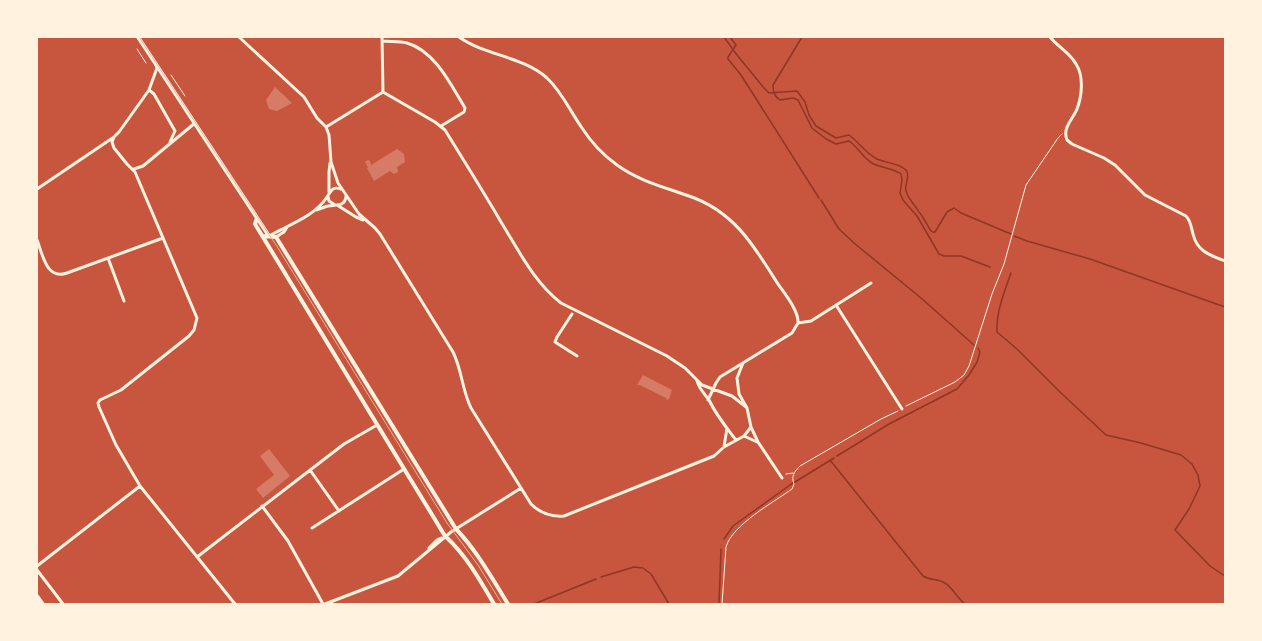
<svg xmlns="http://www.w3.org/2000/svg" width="1262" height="641" font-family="'Archivo Narrow',sans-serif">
<rect width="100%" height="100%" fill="#c8553d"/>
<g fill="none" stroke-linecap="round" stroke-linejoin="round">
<!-- stream -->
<path stroke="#8f3625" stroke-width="1.5" d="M724,37l13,18 27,33 5,5 28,-2 8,11 4,13 7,11 20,12 13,-3c10,7 16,18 28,24 9,4 22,4 29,11 5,6 -2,15 0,21 2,8 9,14 13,21 5,6 8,13 12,19l2,1h2l12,-20 7,-4 7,5 50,21
M730,37l6,8 -8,12v2l13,16 78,123
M802,37l-29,48c0,7 1,11 7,15l13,-2 5,2 14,28 14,11 10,5 13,-3c9,6 13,16 23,22 9,5 20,5 29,11l1,6 -2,13 3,7 14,16 22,38 5,2h17l29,11
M821,200l18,29 15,14 67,55 53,47
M1014,236l13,5 63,18 135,48
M1011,273c-7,20 -15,39 -14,59l21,18 42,42 46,43 35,8 40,12 11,9 6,11 2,11 -11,23 -14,21 35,36 15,10
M837,456l52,-32 68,-35 12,-14 8,-13 3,-10 -2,-4
M830,460l93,116c8,5 14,2 22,7 8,5 12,15 20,21
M724,539l9,-13 57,-41 44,-27
M601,577l33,-10 9,1 8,6 18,30
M534,604l62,-25
M719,604l2,-55"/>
</g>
<!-- building -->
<path fill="#d67c66" d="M275,87l17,16 -15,8 -8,-2 -3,-9z
M397,149l7,5 1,8 -8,5 1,5 -4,2 -4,-3 -16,10 -7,-13 1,-1 -3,-5 3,-2 2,1 1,4z
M643,375l29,15 -3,9 -2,1 -1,-2 -26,-13h-3z
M269,449l21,27 -27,22 -7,-9 18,-14 -14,-19z"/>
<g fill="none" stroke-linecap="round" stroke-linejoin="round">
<!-- path -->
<path stroke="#fff3e0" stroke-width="1" d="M137,49l9,14
M171,75l14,21
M906,406l49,-24 9,-7 5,-9 23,-72 12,-30 22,-79 32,-47 4,-4
M786,474l7,-1
M722,604l4,-57c6,-22 48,-45 66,-58l2,-5c-3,-8 0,-12 6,-18l81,-47 17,-8"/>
<!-- minor -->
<path stroke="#fff3e0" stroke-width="3" d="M239,37l65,60 13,21 9,9 3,8 2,27 7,21 21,31 16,14 5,6 73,118c9,18 9,38 18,56l60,96c9,9 19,13 33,12l150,-60 10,-9 20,-11 7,-9
M382,37l1,55
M459,37c27,19 63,19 88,41 15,14 23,33 35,50 9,14 21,27 35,37 22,16 47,22 72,31 44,15 64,48 87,85 7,11 23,29 22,42l-6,10 -72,44 -4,6 -8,17
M1050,37c8,10 20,16 26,27 8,12 6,32 1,45 -4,10 -15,19 -10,31l5,4 32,14 11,7 30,30 41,21c5,5 5,11 7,18 4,17 16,21 32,27
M382,41c8,1 17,0 25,2 28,8 44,42 58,65l-1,4 -23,14
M149,90l5,4 21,37 -5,11
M383,92l52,30 10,8c19,31 38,61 56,92 18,29 33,60 60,81l106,53 18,12 17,17 30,11 14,11
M326,127l57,-35
M114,137l-2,5 2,6 13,16 8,8 62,146 -3,12 -5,6 -68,54 -21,10 -2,3 1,4 17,38 24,41 95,118
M134,169l9,-3 52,-43
M37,189l77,-52 5,-5 30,-42 8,-22 -1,-3
M329,192v-20l1,-9
M328,196l1,5 6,4
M337,205l19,12 7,3
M316,210c4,-1 8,-3 12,-4 9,-2 17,1 18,-10
M269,236c19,-11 45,-19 58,-39 4,-6 5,-11 14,-8
M276,237l8,-5 3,-5
M37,240c6,15 9,40 30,33l96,-35
M108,258l16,43
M836,305l66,104
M572,314l-15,23 -2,5 22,14
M798,323l13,-2 60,-38
M743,363l-6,15 2,16 8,14 4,19 7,15 24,36
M697,381c2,8 8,13 12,19 7,15 17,27 27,40
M744,436l13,6
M724,447l3,-19
M310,470l29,41
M262,506l26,35 35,63
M312,528l92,-59
M429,548l8,-8 5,-2
M197,557l147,-113 33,-19
M37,566l103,-80
M37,570l26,34
M325,604l73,-28 53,-44 70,-44"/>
<!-- tertiary -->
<path stroke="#fff3e0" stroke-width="4" d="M138,37l131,199
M257,218l-2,6 190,312c21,19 35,44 49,68
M262,236l14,1 180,292c21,22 36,49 52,75"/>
<!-- primary -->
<path stroke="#fff3e0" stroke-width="5" d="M37,597l5,7"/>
<!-- tram -->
<path stroke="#e9b49f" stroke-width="1" d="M139,37l139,211 169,275 31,42 24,39"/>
</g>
<!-- border -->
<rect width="1262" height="641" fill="none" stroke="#fff3e0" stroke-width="76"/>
</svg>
